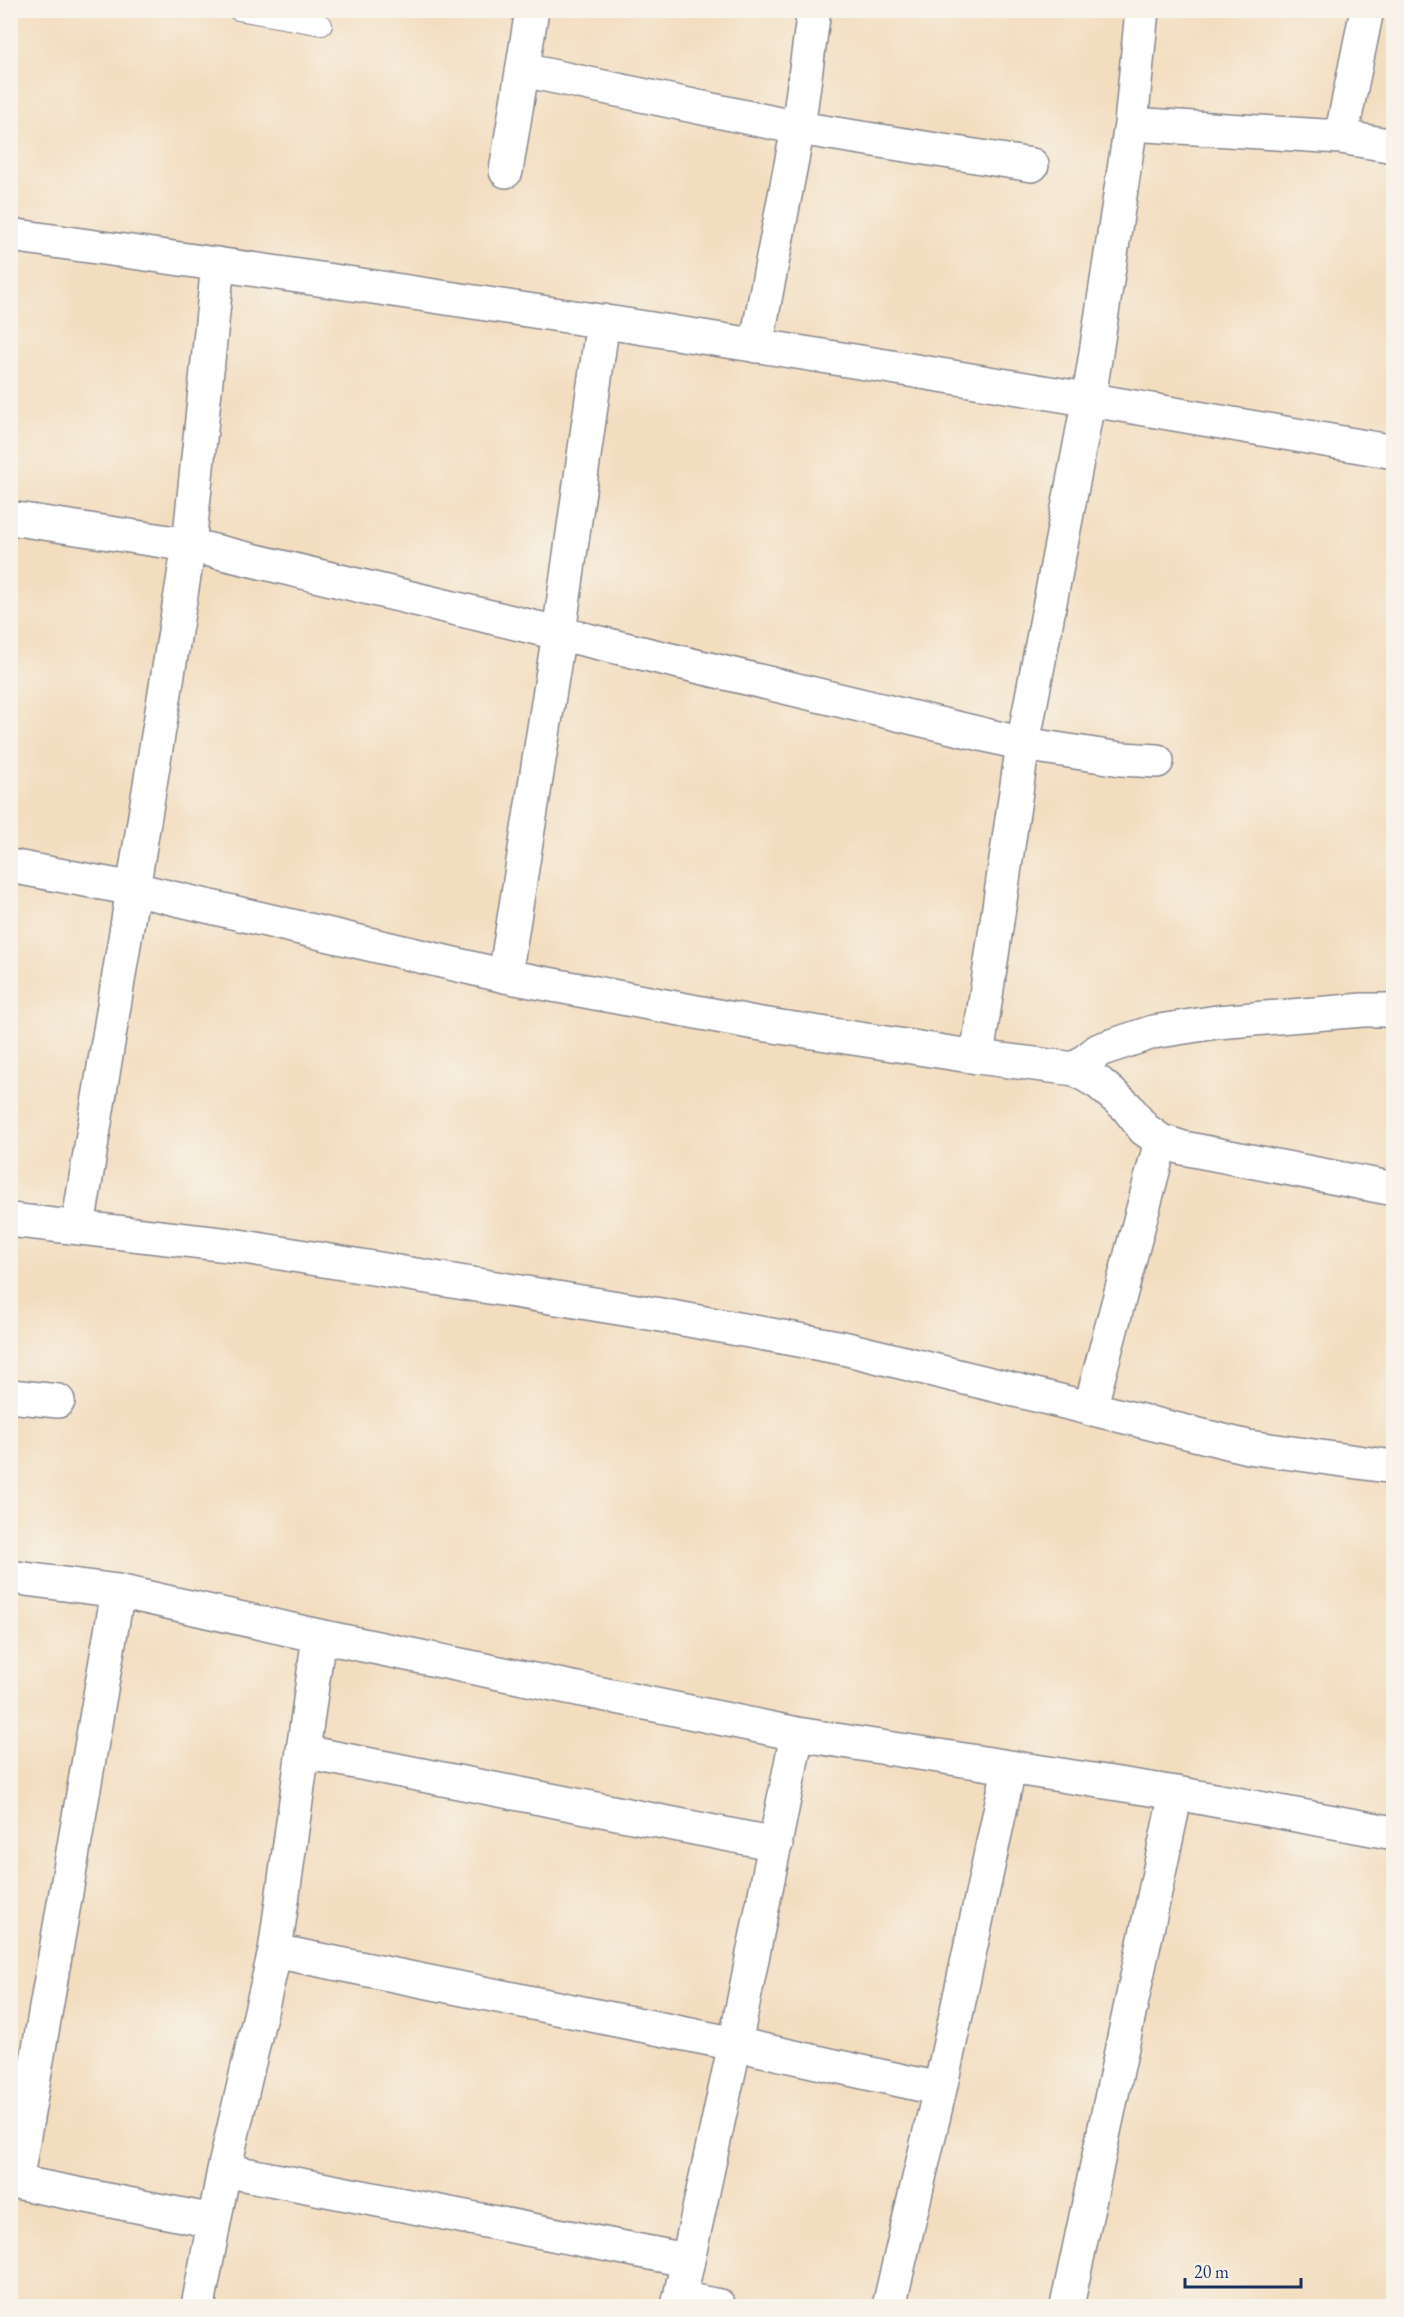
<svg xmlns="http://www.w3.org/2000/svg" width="1404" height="2317" font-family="'EB Garamond',serif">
<rect width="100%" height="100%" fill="#f7f3e8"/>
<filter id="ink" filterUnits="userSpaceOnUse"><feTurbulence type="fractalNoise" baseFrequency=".0167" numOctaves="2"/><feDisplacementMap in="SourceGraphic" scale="12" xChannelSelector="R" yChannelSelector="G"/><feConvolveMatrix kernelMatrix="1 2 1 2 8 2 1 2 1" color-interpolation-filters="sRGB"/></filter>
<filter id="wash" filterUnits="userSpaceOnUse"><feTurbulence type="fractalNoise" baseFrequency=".008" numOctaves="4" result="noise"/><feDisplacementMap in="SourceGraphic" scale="24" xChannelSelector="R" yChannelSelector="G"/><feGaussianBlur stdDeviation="1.35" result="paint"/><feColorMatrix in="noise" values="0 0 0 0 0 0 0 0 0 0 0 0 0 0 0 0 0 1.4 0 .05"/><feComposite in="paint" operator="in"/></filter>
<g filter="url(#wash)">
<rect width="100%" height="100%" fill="#f3ddbf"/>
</g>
<g filter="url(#ink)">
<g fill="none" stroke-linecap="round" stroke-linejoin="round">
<defs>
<path id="lane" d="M238,10l84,15"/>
<path id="street" d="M523,70l275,58 234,37
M1131,124l210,13 53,9
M1341,137l26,-127
M506,171l26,-161
M10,235c463,64 924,136 1384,217
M756,346l42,-218 16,-118
M10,518l179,27 834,199 98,15 36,2
M10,866l124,23 371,87 250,47 222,34 98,12 24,14 28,24 17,22 17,12 22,7 211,41
M505,976l54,-343 44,-312
M977,1057l46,-313 66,-346 42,-274 11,-114
M1075,1069l24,-19 54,-18 64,-10 146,-12h31
M10,1220l228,26 417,68 188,34 405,99 146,20
M78,1227l111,-682 29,-281
M10,1396l48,5
M1090,1409l71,-268
M10,1577l108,14 201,45 478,98 379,59 218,40
M118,1591l-102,591 197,39
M304,1752l472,92
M275,1951l460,93 205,45
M224,2170l462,90
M680,2298l39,8
M198,2306l26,-136 51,-219 44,-315
M678,2306l57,-262 62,-310
M889,2306l51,-217 69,-320
M1067,2306l109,-513"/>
</defs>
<!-- lane casing -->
<use href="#lane" stroke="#87868e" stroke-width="22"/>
<!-- street casing -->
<use href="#street" stroke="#87868e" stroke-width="36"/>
<!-- lane -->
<use href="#lane" stroke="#fff" stroke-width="20"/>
<!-- street -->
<use href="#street" stroke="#fff" stroke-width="33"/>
</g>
</g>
<!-- margin -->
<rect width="1404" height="2317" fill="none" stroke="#f7f3e8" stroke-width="36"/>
<!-- scale -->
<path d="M1185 2278v9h116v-9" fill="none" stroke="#1b2f5e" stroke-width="3"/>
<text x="1194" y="2278" font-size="18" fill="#1b2f5e" stroke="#f7f3e8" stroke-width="4.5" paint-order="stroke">20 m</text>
</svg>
